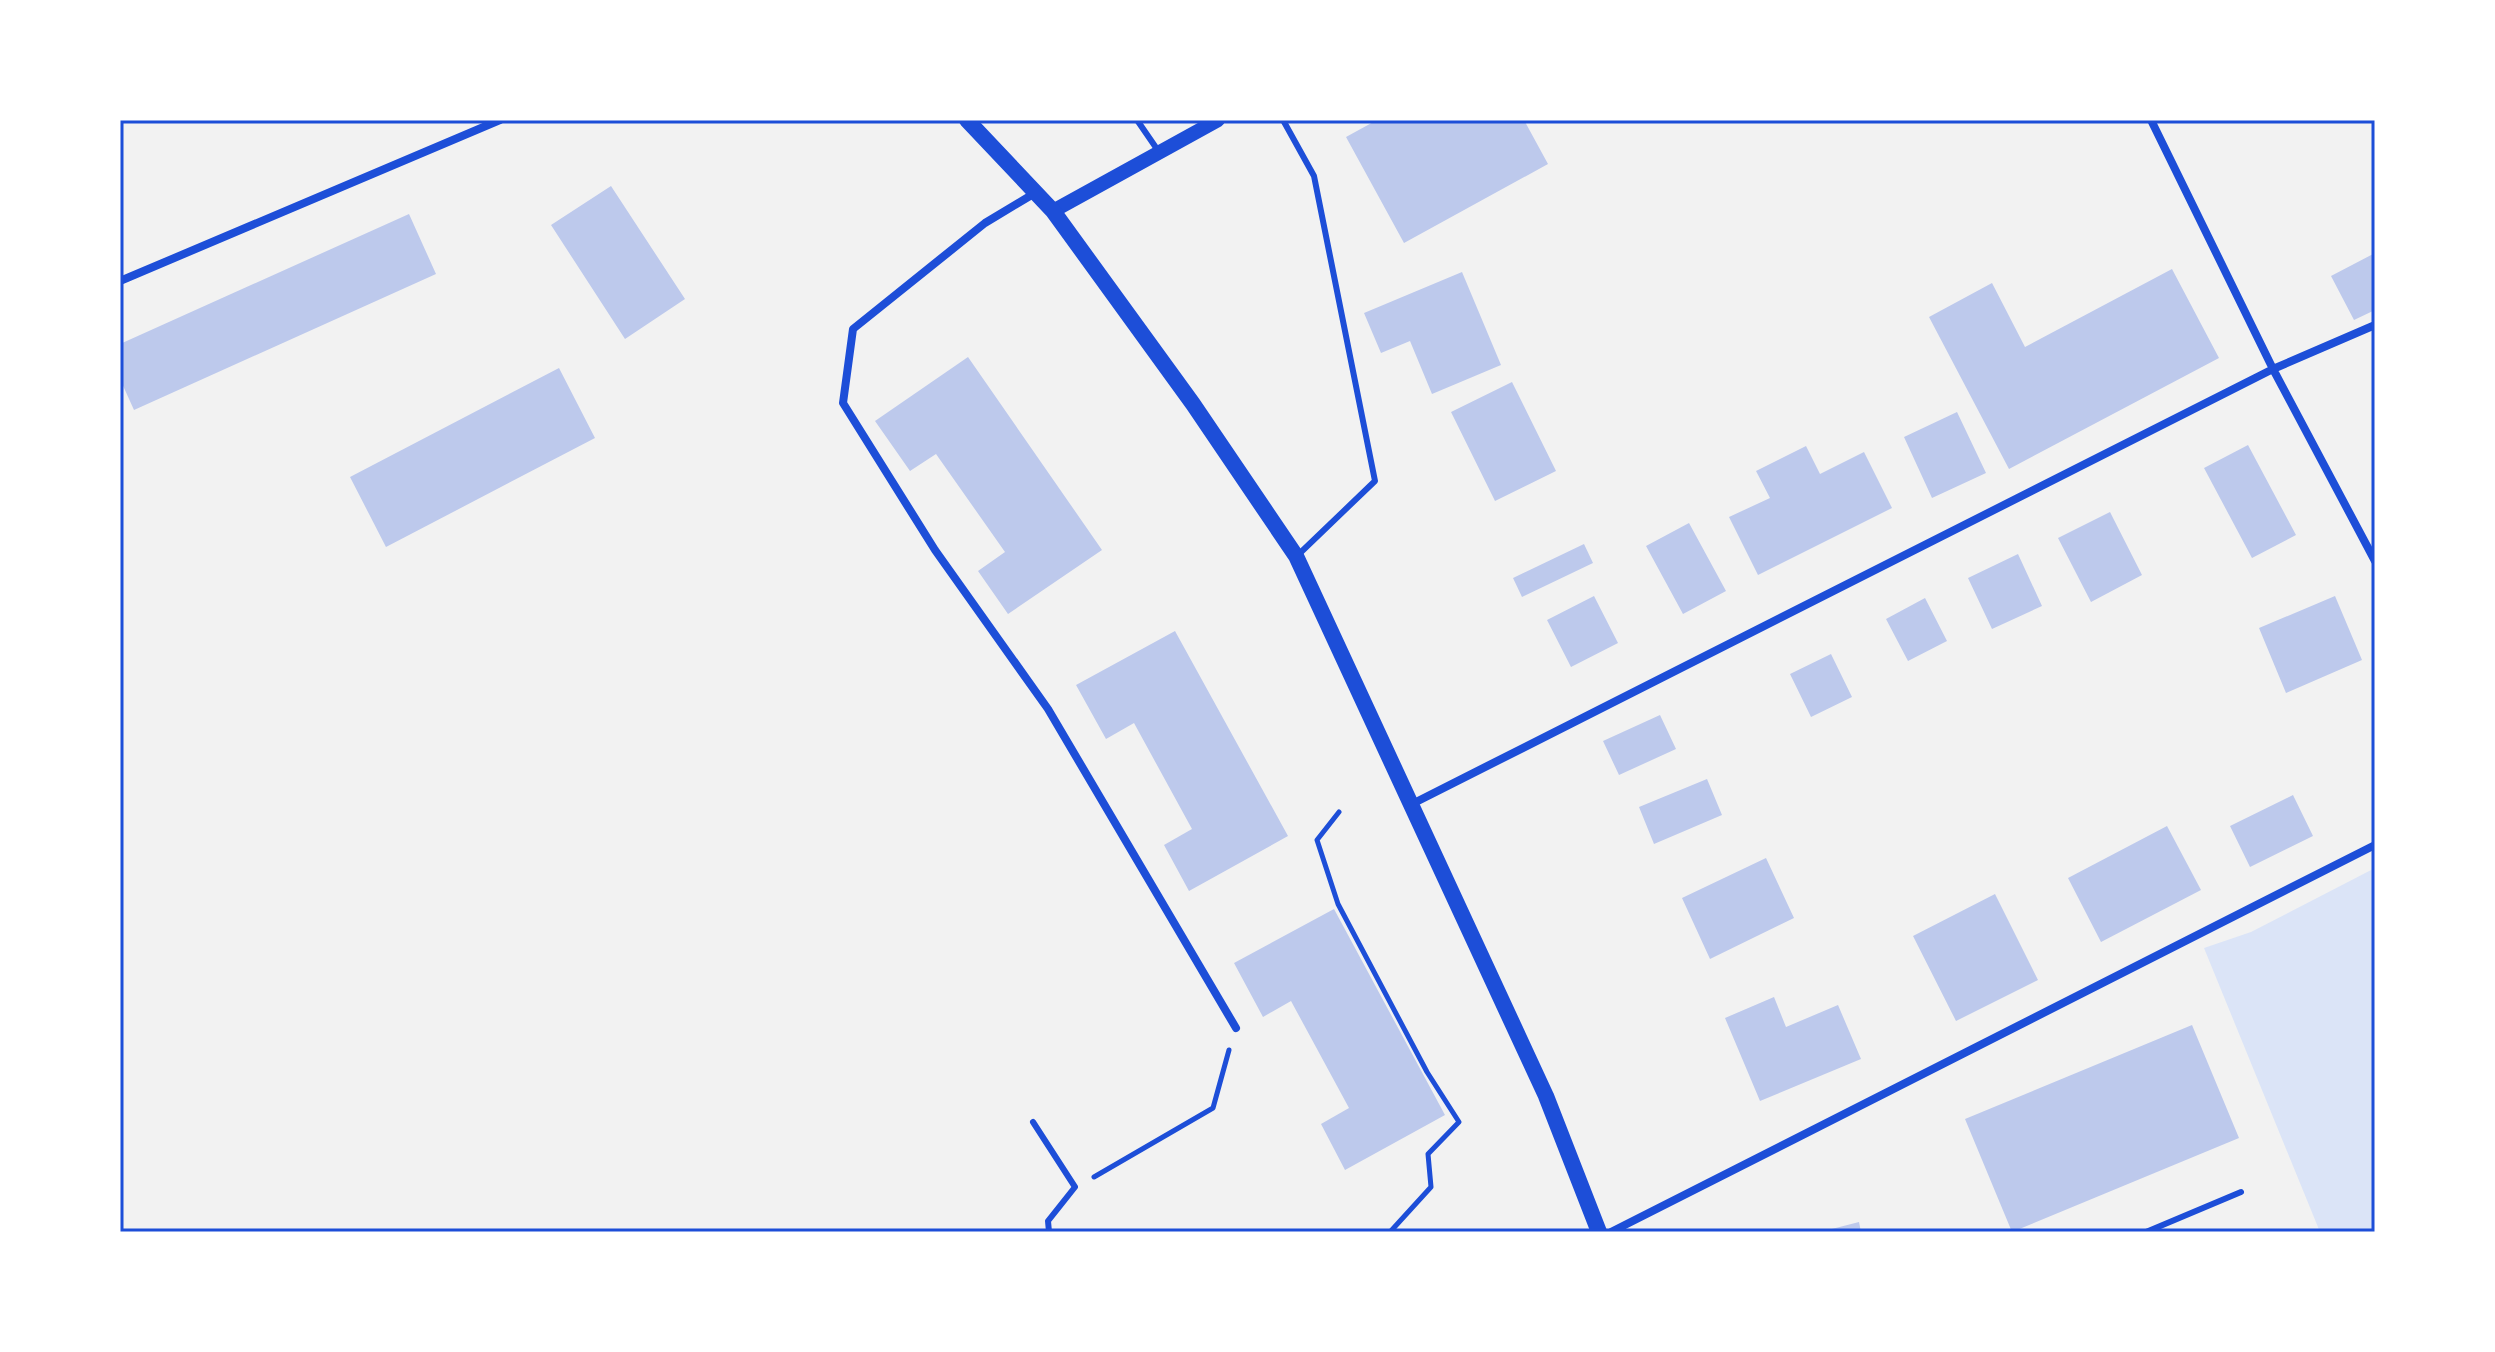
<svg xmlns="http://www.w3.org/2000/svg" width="2495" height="1352" font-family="Manrope,sans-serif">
<rect width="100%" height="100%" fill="#f2f2f2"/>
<!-- green -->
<path fill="#dbe4f7" d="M2375,868v364h-55l-116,-284 47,-16z"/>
<!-- building -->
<path fill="#bdc9ec" d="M1377,120h147l24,44 -144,79 -58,-106z
M611,186l74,113 -60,40 -74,-114z
M409,214l27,60 -302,136 -14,-31v-35z
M2375,253v57l-21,10 -23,-44z
M2172,269l47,89 -210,111 -80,-152 63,-34 33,64z
M1462,272l39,93 -69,29 -22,-53 -29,12 -17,-40z
M968,357l134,193 -94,64 -30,-43 27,-19 -69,-98 -26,17 -35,-50z
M559,368l36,70 -209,109 -36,-70z
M1512,382l44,89 -61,30 -44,-89z
M1957,412l29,61 -54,25 -28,-61z
M2248,445l48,90 -44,23 -48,-90z
M1806,446l14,28 44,-22 28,56 -134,67 -29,-58 41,-19 -14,-27z
M2110,512l32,63 -51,27 -33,-64z
M1689,523l37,68 -43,23 -37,-68z
M1584,544l9,19 -71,34 -9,-19z
M2018,554l24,52 -50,23 -24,-51z
M1594,596l24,47 -47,24 -24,-47z
M2335,596l27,64 -76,33 -27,-65z
M1925,598l22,43 -39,20 -22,-42z
M1175,631l113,205 -99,55 -25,-46 28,-16 -58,-106 -28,16 -30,-54z
M1831,654l21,43 -41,20 -21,-43z
M1660,715l16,34 -57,26 -16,-34z
M1707,779l15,36 -68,29 -15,-37z
M2293,795l20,41 -63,31 -20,-41z
M2167,826l34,64 -100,52 -33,-64z
M1766,858l28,60 -84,41 -28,-61z
M1995,894l43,86 -82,41 -43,-85z
M1334,909l111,206 -100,55 -24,-46 28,-16 -58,-107 -28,16 -29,-54z
M1774,997l12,30 52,-22 23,54 -101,42 -35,-83z
M2192,1025l47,113 -227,94 -47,-113z
M1859,1222l2,10h-37v-1z"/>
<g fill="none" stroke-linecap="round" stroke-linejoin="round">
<!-- path -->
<path stroke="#1d4ed8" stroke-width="5" d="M1339,812l-22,28 21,64 89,168 32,50 -31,32 3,33 -41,45
M1094,1177l119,-69 16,-58"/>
<!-- service -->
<path stroke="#1d4ed8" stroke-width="6" d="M1137,120l22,32
M1283,120l31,56 61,305 -76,73
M1033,1122l42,65 -27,34 1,11
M2146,1232l95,-40"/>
<!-- minor -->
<path stroke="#1d4ed8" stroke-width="8" d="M2151,120l122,249 102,192
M1035,193l-50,30 -132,106 -10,74 92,147 113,159 188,319
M120,281l380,-161
M1412,804l861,-435 102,-44
M1611,1232l764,-387"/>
<!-- tertiary -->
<path stroke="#1d4ed8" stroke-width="14" d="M1053,211l165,-91"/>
<!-- secondary -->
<path stroke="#1d4ed8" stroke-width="16" d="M967,120l86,91 140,193 103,152 250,540 53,136"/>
</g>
<!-- border -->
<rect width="2495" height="1352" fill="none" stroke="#ffffff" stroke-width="244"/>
<rect x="122" y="122" width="2251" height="1108" fill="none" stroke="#1d4ed8" stroke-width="3"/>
</svg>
